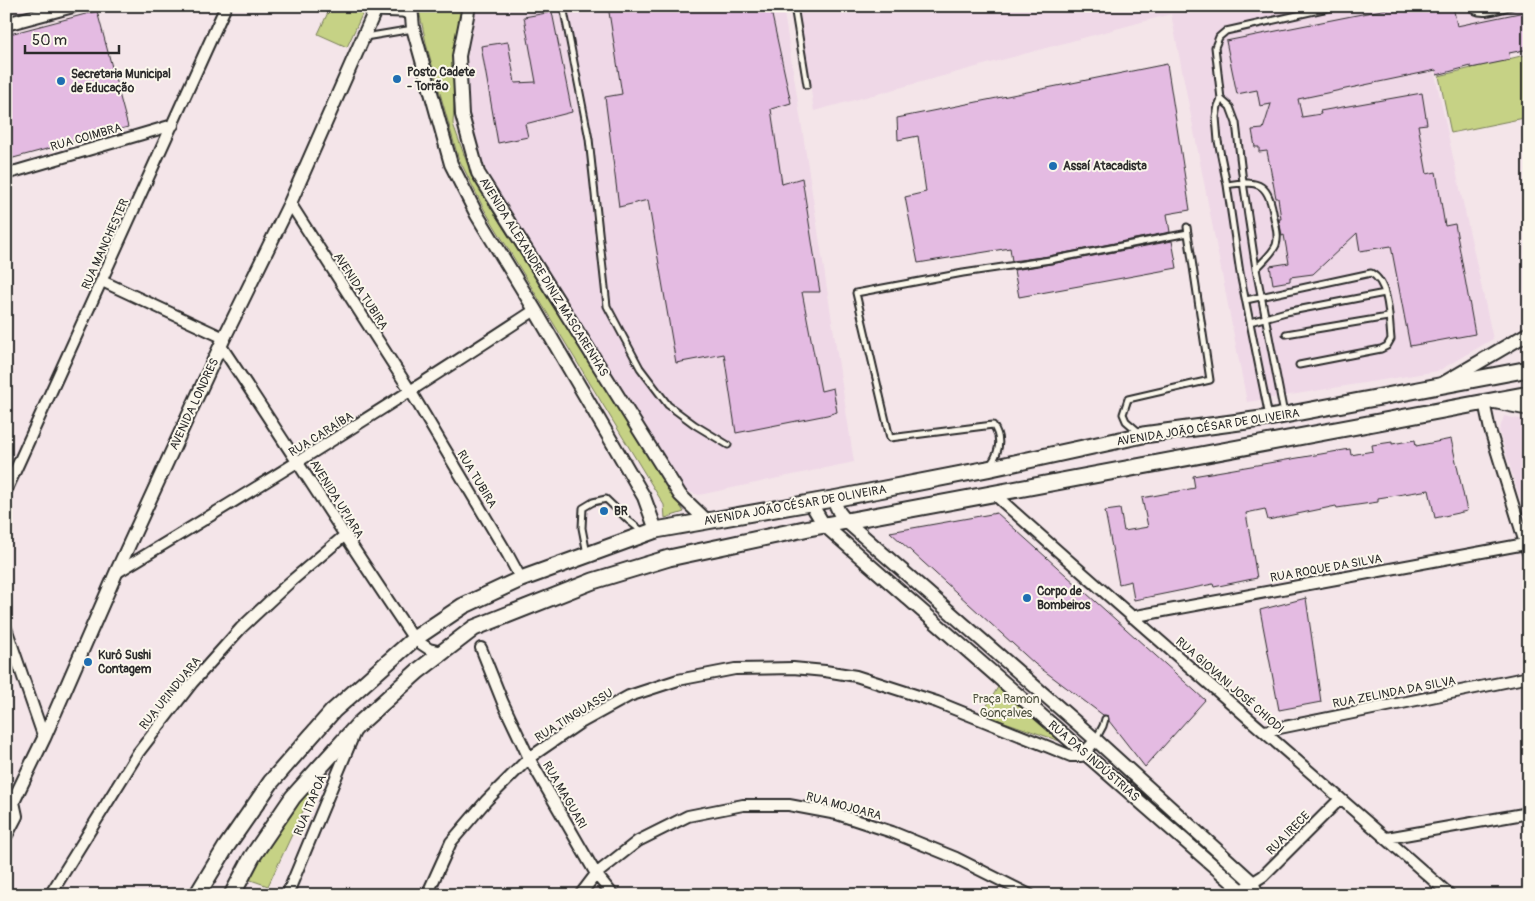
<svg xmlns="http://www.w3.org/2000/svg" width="1535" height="901" font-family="Pangolin,sans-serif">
<rect width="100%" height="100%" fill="#f4e5e9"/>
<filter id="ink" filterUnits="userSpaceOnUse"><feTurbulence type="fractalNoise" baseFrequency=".02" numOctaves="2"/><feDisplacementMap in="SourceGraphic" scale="10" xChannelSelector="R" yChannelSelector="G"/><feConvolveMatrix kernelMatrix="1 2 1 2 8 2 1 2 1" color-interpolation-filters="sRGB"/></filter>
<g filter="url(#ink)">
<!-- built -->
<path fill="#efd8e7" d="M476,6h307l71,456 -155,33 -14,-4 -191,-305 -10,-21 -16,-48 -2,-45 7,-60z
M799,6h400l-12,4 17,-4h325v44l-93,24 -10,-40 67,305 -55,32 -191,31 -76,-388 -357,97z
M1504,416l25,5v106l-30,-96z"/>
<!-- green -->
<path fill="#c6d285" stroke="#787e58" d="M331,6h35l-19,41 -29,-13z
M418,6h45l-6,29 -4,89 14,39 29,53 188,296 -19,6 -1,-13 -180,-296 -26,-52 -31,-110z
M1529,54v63l-78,16 -12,-57z
M1001,682l70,63 -89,-31z
M324,766l-56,120 -23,-8z"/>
<!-- building -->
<path fill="#e4bbe2" stroke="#2b2b2b" d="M608,6h162l21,97 -20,6 11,75 20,-6 18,114h-18l19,99 12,-3 4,24 -10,3 -91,18 -12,-79 -48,9 -28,-163 -29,7 -14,-110 17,-3z
M1402,6h51l4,20 72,-15v38l-20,4 1,7 -39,8v-2l-34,9 -1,-5 -138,29 4,18 19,-3 -1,-3 102,-18 5,31 -9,1 9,49 9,-2 9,54 10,-2 20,110 -65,12 -19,-100 -31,5 -3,-18 -44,41 -23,3v4l-17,3 -3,-18 19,-3 -5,-28 -2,1 -3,-17h2l-3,-21h-2l-9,-47 -8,1v-5h-4l-3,-17 11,-1 8,-25 -11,2 -3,-16 -20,4 -11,-53z
M97,11l31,116 -122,33v-125z
M552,12l20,100 -47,12 3,13 -30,6 -17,-97 27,-4 7,41 21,-1 -12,-65z
M1167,64l23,146 -23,4 3,18 -121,24 -37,5 -2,-13 -92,15 -13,-66 21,-5 -8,-56 -20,4 -1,-22z
M1172,241l5,27 -158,29 -5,-27 37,-6z
M1451,439l16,72 -32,7 -6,-28 -51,8v4l-41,6 -1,-2 -68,14 -3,-11 -19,4 11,65 -43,9 -1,-3 -79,16 -3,-19 -12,3 -14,-73 15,-2 4,22 24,-4 -6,-29 53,-10 -2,-12 157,-27 1,6 22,-4 -1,-6 20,-3v2l23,-4 1,6z
M997,513l208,187 -60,67 -36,-46 -1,-5 -5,-1 -68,-51 -145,-132z
M1306,598l15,104 -42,8 -19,-100z"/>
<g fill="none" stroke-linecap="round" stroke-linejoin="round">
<defs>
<path id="service" d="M563,6l26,133 18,167 33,62 28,37 27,20 33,20
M794,6l13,79
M1471,6c6,13 30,3 41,0
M375,13l27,1 9,3
M365,37l48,-8
M1221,99l9,8 6,16 7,59 13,87 28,145
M1227,185c34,-6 42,0 47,33 2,9 5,18 2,27 -4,9 -13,16 -20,24
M1246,300l125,-27c19,10 18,47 20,66l-4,7 -6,3 -82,16
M1250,322l36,-10 99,-19
M1286,334l102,-17
M1269,417l-29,-144 -13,-88 -9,-44 -2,-24 2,-11 3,-7 -6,-52 4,-10 7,-6 111,-25
M1140,433l-14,-12 -3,-7 5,-15 82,-19 -23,-153
M991,464c9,-13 11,-26 2,-39l-103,13 -34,-145 107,-20 87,-13 138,-27
M587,554l-5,-26 1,-20 10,-6 13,-3 22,21 15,12
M1096,739l7,-13 2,-7"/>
<path id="minor" d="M6,174l167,-49
M290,203l121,189 97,163 13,24
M102,281l122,57
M221,346c65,97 127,196 193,293l15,10 13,3
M1484,402l6,28 39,126
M6,491l220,-485
M994,494c151,136 305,267 456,401
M116,573c141,-85 281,-172 419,-263
M1131,617l394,-73
M6,628l38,110
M481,648l22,55 26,55 67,116 17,21
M1265,731l264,-54
M1387,838l142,-25
M1247,886l16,-10 77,-77
M50,895l88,-142 54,-70 49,-55 48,-45 55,-47
M287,895l67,-161
M427,895l24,-53 35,-41 43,-43 51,-35 49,-27 49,-16 57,-11 58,-1 32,3 31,5 81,26 134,54h10l15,-16
M580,895l16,-21 42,-33 50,-25 55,-11h46l48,9 55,18 64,26 74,37"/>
<path id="tertiary" d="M411,6l2,22 38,136 26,51 58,95 109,187 12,33
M469,6l-10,50 3,59 16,58 202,322 26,25
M6,24l67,-18
M1442,384l87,-51
M1495,402l34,7
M833,499l6,13 8,10 249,218 156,142 5,13
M810,502l14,23 417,365 9,5
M6,810l7,-8 31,-64 72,-165 108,-235 66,-135 87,-197
M6,835l10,-19 -3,-14"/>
<path id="secondary" d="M197,895l29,-48 45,-65 62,-71 81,-72 49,-33 58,-27 135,-49 182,-32 149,-29 156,-34 126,-17 260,-49
M232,895l20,-38 41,-60 65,-72 60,-54 56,-43 119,-47 76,-23 140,-30 720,-134"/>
</defs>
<!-- service casing -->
<use href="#service" stroke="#2b2b2b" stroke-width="9"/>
<!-- minor casing -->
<use href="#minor" stroke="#2b2b2b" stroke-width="14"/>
<!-- tertiary casing -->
<use href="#tertiary" stroke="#2b2b2b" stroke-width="16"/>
<!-- secondary casing -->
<use href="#secondary" stroke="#2b2b2b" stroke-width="19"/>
<!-- service -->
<use href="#service" stroke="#fbf7ec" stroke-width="5"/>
<!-- minor -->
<use href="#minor" stroke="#fbf7ec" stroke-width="10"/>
<!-- tertiary -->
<use href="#tertiary" stroke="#fbf7ec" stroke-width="12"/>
<!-- secondary -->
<use href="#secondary" stroke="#fbf7ec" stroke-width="15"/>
</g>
</g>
<!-- markers -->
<g fill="#1f6fb2" stroke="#fbf7ec" stroke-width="2">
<circle cx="397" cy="79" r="5"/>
<circle cx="61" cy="81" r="5"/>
<circle cx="1053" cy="166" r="5"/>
<circle cx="604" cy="511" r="5"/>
<circle cx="1027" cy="598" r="5"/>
<circle cx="88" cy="662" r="5"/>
</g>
<g text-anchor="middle" stroke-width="4" stroke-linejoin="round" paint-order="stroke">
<!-- poi labels -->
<g font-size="12" font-weight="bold" fill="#2b2b2b" stroke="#fbf7ec" text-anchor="start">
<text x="407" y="76">Posto Cadete<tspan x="407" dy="14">- Torrão</tspan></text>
<text x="71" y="78">Secretaria Municipal<tspan x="71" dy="14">de Educação</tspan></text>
<text x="1063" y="170">Assaí Atacadista</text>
<text x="614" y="515">BR</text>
<text x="1037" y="595">Corpo de<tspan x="1037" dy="14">Bombeiros</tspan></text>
<text x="98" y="659">Kurô Sushi<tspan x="98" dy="14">Contagem</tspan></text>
</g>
<!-- street labels -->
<g font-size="12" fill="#2b2b2b" stroke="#fbf7ec">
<text transform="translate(86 137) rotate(-16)" y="4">RUA COIMBRA</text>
<text transform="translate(105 244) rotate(-66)" y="4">RUA MANCHESTER</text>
<text transform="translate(544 277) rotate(58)" y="4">AVENIDA ALEXANDRE DINIZ MASCARENHAS</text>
<text transform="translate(361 291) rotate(57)" y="4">AVENIDA TUBIRA</text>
<text transform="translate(194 404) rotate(-65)" y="4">AVENIDA LONDRES</text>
<text transform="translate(1208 427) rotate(-9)" y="4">AVENIDA JOÃO CÉSAR DE OLIVEIRA</text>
<text transform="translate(321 434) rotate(-32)" y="4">RUA CARAÍBA</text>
<text transform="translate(477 479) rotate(59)" y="4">RUA TUBIRA</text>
<text transform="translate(337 499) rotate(58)" y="4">AVENIDA UPIARA</text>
<text transform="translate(795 505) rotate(-10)" y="4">AVENIDA JOÃO CÉSAR DE OLIVEIRA</text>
<text transform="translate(1326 568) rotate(-10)" y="4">RUA ROQUE DA SILVA</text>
<text transform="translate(1230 685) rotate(41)" y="4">RUA GIOVANI JOSÉ CHIODI</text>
<text transform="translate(1394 692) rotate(-11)" y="4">RUA ZELINDA DA SILVA</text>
<text transform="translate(170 693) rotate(-51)" y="4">RUA UPINDUARA</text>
<text transform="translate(574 715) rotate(-32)" y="4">RUA TINGUASSU</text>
<text transform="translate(1094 761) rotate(41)" y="4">RUA DAS INDÚSTRIAS</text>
<text transform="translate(565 795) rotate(60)" y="4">RUA MAGUARI</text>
<text transform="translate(310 805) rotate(-67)" y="4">RUA ITAPOÁ</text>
<text transform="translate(844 806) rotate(15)" y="4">RUA MOJOARA</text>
<text transform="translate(1288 833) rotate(-45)" y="4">RUA IRECE</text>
</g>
<!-- park labels -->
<g font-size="12" fill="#525542" stroke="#fbf7ec">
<text x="1006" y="703">Praça Ramon<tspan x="1006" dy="14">Gonçalves</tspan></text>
</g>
</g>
<!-- margin -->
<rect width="1535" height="901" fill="none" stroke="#fbf7ec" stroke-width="25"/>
<rect x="12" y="12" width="1510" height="876" fill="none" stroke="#2b2b2b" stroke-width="2" filter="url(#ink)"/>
<!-- scale -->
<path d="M25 45v8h94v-8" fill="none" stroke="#2b2b2b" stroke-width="2.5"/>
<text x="32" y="45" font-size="15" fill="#2b2b2b" stroke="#fbf7ec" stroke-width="4" paint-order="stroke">50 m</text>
</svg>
